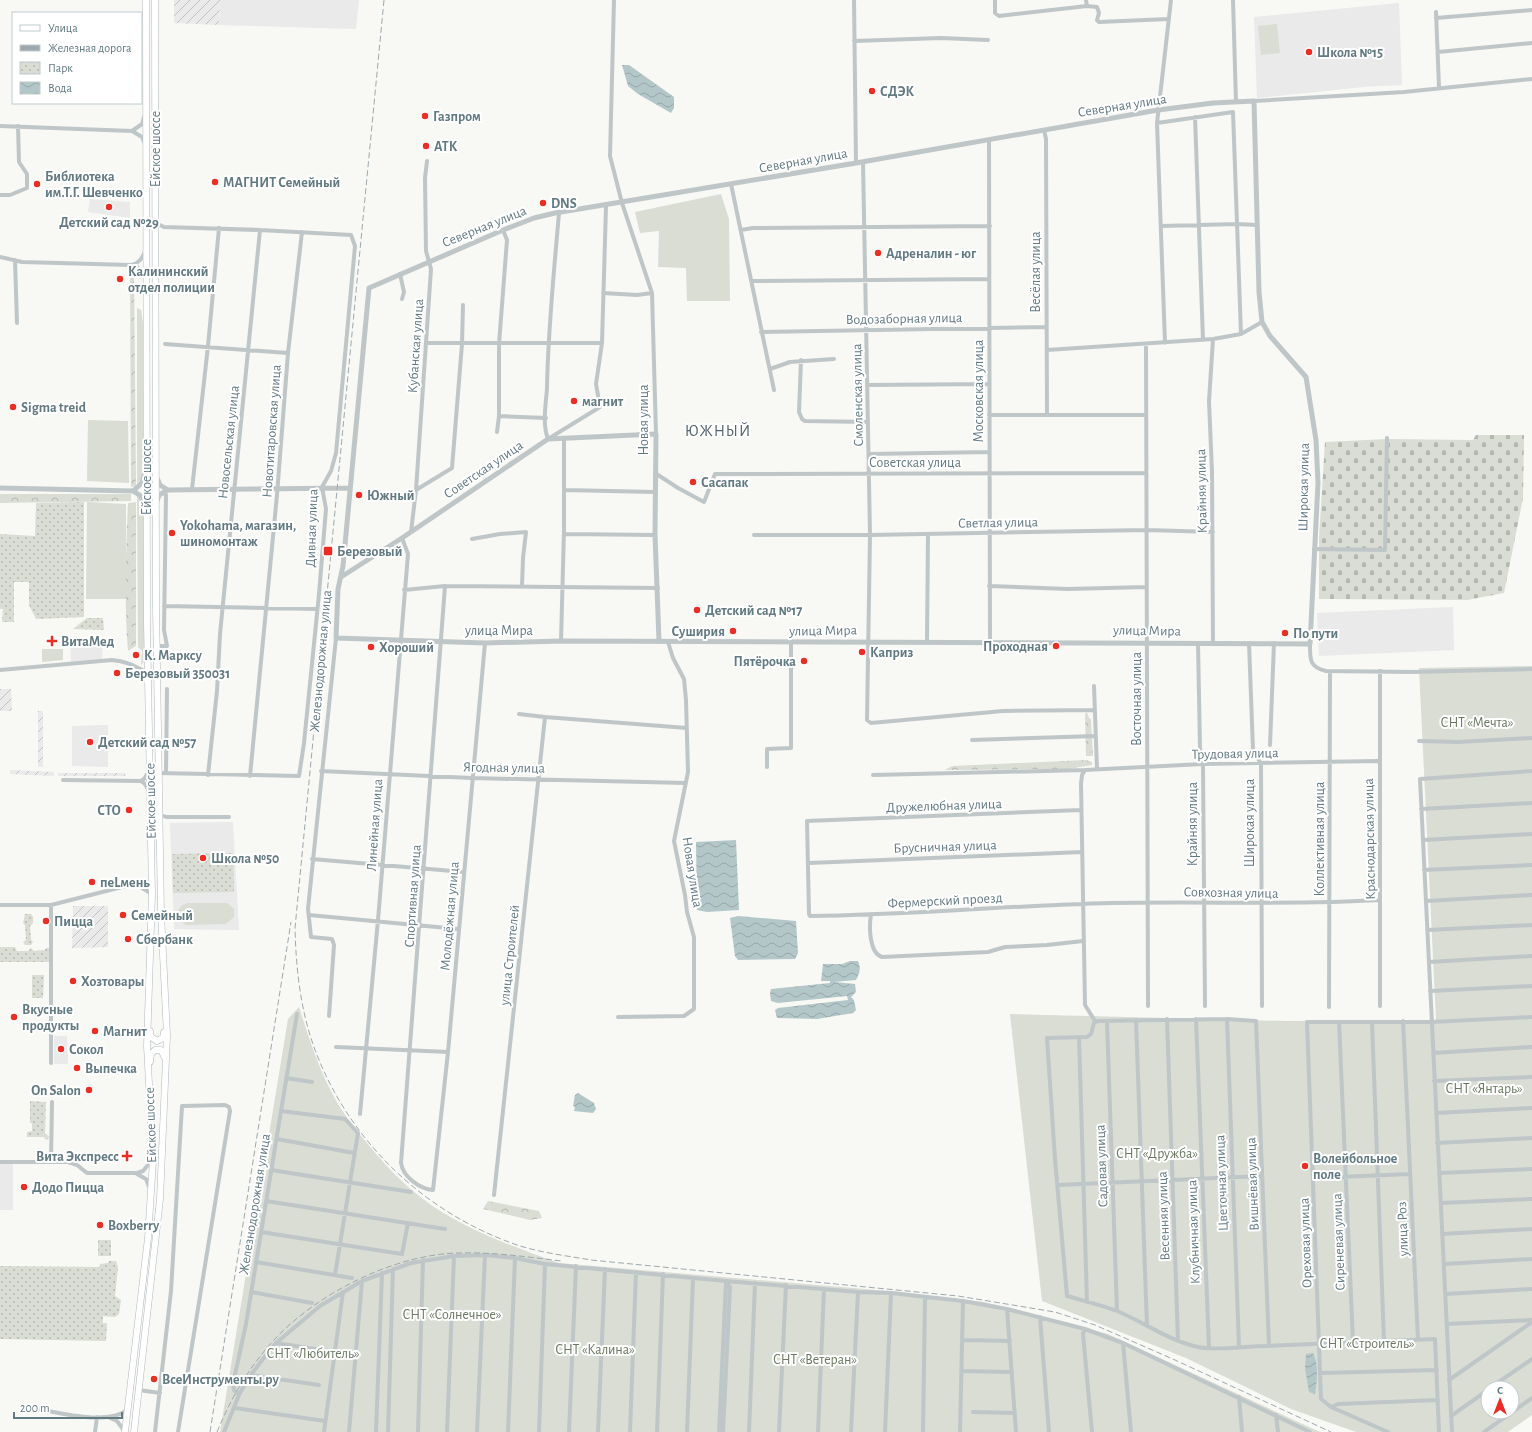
<svg xmlns="http://www.w3.org/2000/svg" width="1532" height="1432" font-family="'Alegreya Sans',sans-serif">
<defs>
<pattern id="industrial-furrows" width="10" height="10" patternUnits="userSpaceOnUse"><rect width="10" height="10" fill="#e9eae9"/><path d="M-1 1l2-2M0 10L10 0M9 11l2-2" fill="none" stroke="#c0c3c2"/></pattern>
<pattern id="forest-crowns" width="20" height="18" patternUnits="userSpaceOnUse"><rect width="20" height="18" fill="#d9ddd4"/><path d="M2 6a3 3 0 1 1 6 0M12 15a3 3 0 1 1 6 0" fill="none" stroke="#b3b8b1"/></pattern>
<pattern id="cemetery-stones" width="16" height="16" patternUnits="userSpaceOnUse"><rect width="16" height="16" fill="#d9ddd4"/><path d="M2 7V4a2 2 0 0 1 4 0v3zM10 15v-3a2 2 0 0 1 4 0v3z" fill="#b3b8b1"/></pattern>
<pattern id="park-dots" width="8" height="8" patternUnits="userSpaceOnUse"><rect width="8" height="8" fill="#d9ddd4"/><path d="M2 2h.1M6 6h.1" fill="none" stroke="#b3b8b1" stroke-width="1.8" stroke-linecap="round"/></pattern>
<pattern id="water-waves" width="16" height="10" patternUnits="userSpaceOnUse"><rect width="16" height="10" fill="#b4c7c8"/><path d="M0 5q4-4 8 0t8 0" fill="none" stroke="#96a7a8"/></pattern>
</defs>
<rect width="100%" height="100%" fill="#f8f8f5"/>
<!-- built -->
<path fill="#e9eae9" d="M220,0h139l-3,29 -137,-4z
M1399,3l3,82 -38,2 -107,11 -3,-81z
M90,199l40,3v16l-42,-6z
M1453,607l1,43 -135,6 -2,-43z
M70,638l33,3 -1,18 -31,3z
M108,725v42l-36,-1v-40z
M233,822l6,108 -65,-1 -4,-106z
M54,1036h13l1,28h-14z
M0,1164h13v46h-13z"/>
<!-- industrial -->
<path fill="url(#industrial-furrows)" d="M174,0h46l-1,25 -45,-2z
M0,689h11l1,22h-12z
M38,711h5v56h-5z
M10,770l44,2v4l-44,-2z
M58,773h68l-1,3h-67z
M73,906h35v41l-36,1z"/>
<!-- green -->
<path fill="#d9ddd4" fill-rule="evenodd" d="M1277,24l3,29 -19,2 -3,-29z
M721,194l8,25 1,82h-43l-1,-33 -28,-1 1,-36 -19,2 -5,-21z
M137,308l4,2 2,13v153l-6,9z
M88,420l40,1 1,62 -42,-2z
M137,495l4,3 2,9 1,155 -3,3 1,-14 -4,-4z
M87,502l39,2v95h-40z
M42,649h21v11l-21,2z
M1532,666v749l-24,17h-152l-65,-23 -105,-51 -144,-57 -32,-287 276,7 150,-1 -17,-352zM1488,1388h24v24h-24z
M188,903h39l7,6v8l-8,7 -40,1 -7,-5c-3,-8 0,-15 9,-17z
M299,1007c9,28 18,57 32,84 9,19 23,36 36,52 17,21 35,40 56,56 38,29 91,48 136,64l341,29 84,10 124,32 212,98h-1100l68,-413z"/>
<!-- forest -->
<path fill="url(#forest-crowns)" d="M134,268l2,218 -5,1 -1,-218z
M0,494h131v7l-131,2z
M136,502v144l-8,5c-4,-49 -2,-99 0,-148z
M1087,712l2,6 2,1 2,37h-7l-1,-42z
M1086,760l6,2v3l-24,4 -123,1 7,-4z
M488,1201l51,10 3,7 -12,2 -47,-11z"/>
<!-- cemetery -->
<path fill="url(#cemetery-stones)" d="M1476,435h48l-1,63 -19,95 -37,7 -148,-1v-61l6,-96 62,-3 86,1z"/>
<!-- park -->
<path fill="url(#park-dots)" d="M84,502v115l-48,2 -7,-14v-23h-15v40h-12l1,-13h-3v-75l35,2 1,-33z
M87,618h16l1,12 -31,-1z
M233,853l1,39 -61,1 -1,-39z
M25,914h6l2,3v6l-3,3 1,14 2,2 -2,3h-6l-2,-3 3,-2 -1,-15 -2,-2z
M0,947h15l2,4h11l3,-3 3,3 11,-1 1,-2h3l1,14h-50z
M32,975h12l-1,23h-11z
M30,1101l16,1 -1,32 4,2 -1,4 -3,-1 -1,-2h-17v-5l5,-1v-8h-2z
M98,1240h13v16h-13z
M109,1261h7l2,6 -3,29 6,4 -2,14 -4,3 -12,-1v7h4l-1,18 -106,-2v-73l99,1 1,-3 8,-1z"/>
<!-- water -->
<path fill="url(#water-waves)" d="M622,65h7l45,32v11l-3,5 -33,-19 -10,-8z
M736,840l3,70 -32,2 -10,-2 -1,-68z
M738,916l58,5 2,32 -3,6 -57,1 -3,-4 -5,-38z
M850,961h8c3,7 2,12 -2,19l-22,2 21,2 1,8 -5,5 3,3 2,10 -3,3 -36,6 -40,-1 -2,-8 3,-2 70,-8 -1,-4 -69,7 -7,-2 -1,-8 1,-4 59,-6v-2h-9l2,-17h19z
M578,1093l16,10 2,6 -3,4 -19,-2 1,-4 -2,-1 2,-11z
M1313,1353c6,12 4,28 2,41l-6,-2 -4,-24 1,-14z"/>
<g fill="none" stroke-linecap="round" stroke-linejoin="round">
<defs>
<path id="primary" d="M150,1031l1,6 6,4 6,-3 1,-6
M150,1062l1,-8 4,-4h6l4,8
M125,1432l23,-194 5,-78 -6,-114 5,-152 -5,-270 -1,-624
M134,1432l26,-233 7,-164 -6,-121 -5,-308 -1,-606"/>
</defs>
<!-- primary casing -->
<use href="#primary" stroke="#b0b8bb" stroke-width="7"/>
<!-- minor -->
<path stroke="#bfc6c8" stroke-width="4" d="M614,0l-4,156 12,47 30,90 4,141
M854,0l2,163
M995,0v13l4,3 88,-10
M1086,0l1,6 10,1 2,6 -2,7 2,2 69,-3
M1233,0l3,102
M1436,12l3,75
M1436,18l96,-8
M854,41l87,-3 47,2
M1438,52l94,-9
M1254,101l150,-9 128,-13
M1195,117l8,223
M1157,123l76,-11 8,222
M0,126l132,5 10,-7 2,-7
M1044,130l2,9 1,276
M132,131l10,6 3,7
M989,140l1,502
M863,162l7,373 -3,185 4,3 132,-12 92,-1
M731,184l43,206
M0,195h10l17,-7v-14l-8,-12 -1,-36
M559,213c-5,58 -11,116 -12,175 -1,16 -5,36 1,51l52,-32 -4,-23 6,-41 4,-137
M156,223l8,4 96,3 91,5 4,11 -19,207 -5,18 -9,16 4,22 -7,85 -15,149 -5,33 -141,-3
M1161,226l76,-2 20,1
M503,230l4,10 -8,104v72l47,2
M741,230l12,-2 237,-2
M0,257l22,5 109,3c7,-1 13,-8 14,-15
M15,260l2,63
M135,264l11,14
M400,274l4,18 -2,7
M751,281l238,-2
M603,293l34,2 15,-2
M761,332l285,-5
M1213,339l-4,62 3,71 1,171
M426,343h176
M1165,343l-8,-220 14,-123
M165,344l123,9
M1146,344l2,662
M1047,350l166,-11 28,-5 21,-12
M801,360l-2,52 3,7 3,2 63,1
M770,369l20,-7 44,-3
M868,385l121,-1
M989,415h157
M497,432l2,-16
M869,454l120,-2
M655,473l23,15 26,14 11,-28 431,-1
M192,489l16,-143 11,-118
M416,490l36,-22 10,-124 1,-39
M564,490l91,2
M411,532l5,-42 15,-221 -5,-18 -1,-73 2,-17
M564,534l91,1
M754,535h116l277,-5 66,2
M472,539l28,-5 26,-2 -3,26 -1,28
M1314,549l71,1 2,-112
M445,586l-44,577c2,14 19,26 32,27l15,-138 37,-409
M989,586l79,3 78,-2
M404,590l41,-4 213,2
M164,606l152,3
M561,641l3,-111v-91
M927,641l1,-107
M1198,643l2,105 3,16 2,242
M1249,643l4,107 8,14 1,242
M1310,644c0,15 -1,23 16,27l86,1 120,-3
M156,646h11l-3,-16 2,-135
M0,670l112,-10c13,1 21,5 32,11l2,6
M1380,671v335
M1094,686l3,83
M519,714l26,3
M972,740l124,-4
M1419,741l39,1 74,-4
M1270,745l4,-102
M767,767v-18l24,-1v-105
M321,771l151,7 214,5
M166,773l1,-84
M208,775l9,-84 3,-57 40,-404
M873,775l212,-5
M250,776l27,-281 11,-142 14,-121
M63,780l78,1 3,-2 5,-8
M141,781l4,3 4,7
M1421,809l111,-6
M1081,810l-274,11 2,93 1,2c91,-1 181,-9 272,-12 99,-4 199,2 298,-4
M161,813v2l5,2h63
M1423,840l109,-6
M312,859l152,13
M809,863l273,-11
M1424,870l108,-5
M139,886l13,8
M1426,901l106,-6
M0,905h51l75,-19h13l6,-2 7,-7
M309,915l149,14
M871,915c-2,11 -2,38 11,42l106,-5 17,-5 42,-2 36,-4
M1427,930l105,-5
M1429,962l103,-6
M1430,991l102,-5
M1329,1007l1,-335
M329,1016l5,-71 -2,-6 -21,-2 -3,-28 28,-271
M618,1017l66,-1 10,-7v-72l-7,-25 -2,-17 -11,-54 14,-69 -2,-72 -2,-21 -11,-21 -5,-16
M1167,1019l11,322
M1196,1019l13,329
M1227,1019l12,328
M1136,1020l11,306
M1095,1021l-10,-16 -4,-221 1,-9 3,-5 118,-6 175,-3
M1107,1021l10,290
M1403,1021l15,319
M1339,1022l14,320
M1372,1022l12,319
M1079,1037l8,265
M336,1047l112,5
M1433,1053l99,-6
M51,1063v-158
M286,1078l26,4
M1434,1081l98,-4
M281,1111l64,8 13,14 -23,142
M1436,1113l96,-5
M360,1114l18,-194 30,-366 -6,-16
M277,1139l77,14
M1437,1143l95,-5
M0,1162h68l9,3 10,8h50l6,-2 9,-11
M51,1162l1,-60
M271,1170l140,22
M1439,1173l93,-4
M137,1174l9,5 4,10
M1314,1178l96,-4
M1058,1185l204,-9
M494,1195l51,-478 142,11
M266,1201l179,28
M1441,1203l91,-4
M261,1232l141,22 6,-31
M1442,1234l90,-5
M256,1262l96,16
M1444,1264l88,-5
M251,1292l61,11
M1446,1294l86,-5
M1007,1309l9,123
M1040,1317l9,115
M1447,1324l85,-4
M1085,1329l-2,5 9,98
M962,1340l48,1
M276,1343l59,9
M1123,1343l8,89
M1269,1346l-13,-325 -29,-2 -129,2 -4,2 -3,11 -4,3 -40,1 8,121 12,137c17,5 34,9 50,15 27,11 52,30 81,36 15,4 49,-1 67,-1 56,-2 113,-5 170,-7l4,93
M962,1371l50,1
M1321,1373l116,-3
M251,1375l68,10
M1449,1380l83,-58
M1490,1388l42,-29
M139,1390l21,3
M239,1395l-5,-5 -1,-6 13,-60 51,-310
M1239,1397l3,35
M1331,1407l7,-3 100,-4
M235,1408l90,13
M37,1409c23,4 73,17 91,0
M973,1412l42,1
M1276,1415l2,17
M1451,1416l37,-26
M110,1418l7,3 8,11
M95,1432l2,-15
M155,1432l16,-141 11,-185 43,-1 4,2 1,4 -52,321
M224,1432l15,-37 8,-15 16,-21 13,-16 44,-37 42,-25 49,-18 43,-7 31,-1 30,3 30,6 181,17 132,11 33,1 72,8 44,8 78,20 38,14 187,89
M324,1432l19,-140
M349,1432l13,-151
M376,1432l6,-159
M388,1432l5,-163
M418,1432l5,-172
M447,1432l7,-176
M477,1432l8,-177
M508,1432l7,-174
M539,1432l6,-168
M569,1432l7,-166
M598,1432l7,-163
M630,1432l6,-160
M657,1432l6,-158
M687,1432l6,-154
M719,1432l7,-150
M723,1432l7,-145 -4,-6
M749,1432l6,-149
M779,1432l7,-147
M818,1432l6,-143
M851,1432l7,-140
M885,1432l6,-139
M923,1432l2,-135
M960,1432l3,-131
M1388,1432l-57,-25 -10,-8 -14,-377h124l101,-5
M1452,1432l-32,-653 112,-8
M1484,1432l48,-34"/>
<!-- tertiary -->
<path stroke="#bfc6c8" stroke-width="5" d="M1254,101l5,191 3,30 8,14 36,41 10,63 2,43 -8,161 -749,-3 -76,2 -149,-5 2,-49 5,-23 26,-278 134,-58 31,-12 21,-5 301,-50 302,-53 55,-7z
M157,478l3,7 8,5
M0,488l133,3 8,5 4,11
M133,491l9,-8 2,-8
M157,501l2,-6 9,-5 182,-2
M341,577l61,-39 146,-99 108,-5 -1,101 4,106"/>
<!-- primary -->
<use href="#primary" stroke="#fff" stroke-width="6"/>
<!-- rail -->
<path stroke="#9ea9ad" stroke-width="1" stroke-dasharray="6 3" stroke-linecap="butt" d="M384,0l-89,928c1,43 6,87 22,127 36,91 111,160 203,191 23,7 48,10 71,14l367,36 97,16 40,13 80,35 156,72
M210,1432l81,-510
M217,1432c14,-34 32,-65 57,-92 43,-47 123,-87 187,-87 33,-1 67,4 100,8"/>
</g>
<!-- markers -->
<g fill="#ea2e23" stroke="#fff" stroke-width="1.5">
<circle cx="1309" cy="52" r="4"/>
<circle cx="872" cy="91" r="4"/>
<circle cx="425" cy="116" r="4"/>
<circle cx="426" cy="146" r="4"/>
<circle cx="215" cy="182" r="4"/>
<circle cx="37" cy="184" r="4"/>
<circle cx="543" cy="203" r="4"/>
<circle cx="109" cy="207" r="4"/>
<circle cx="878" cy="253" r="4"/>
<circle cx="120" cy="279" r="4"/>
<circle cx="574" cy="401" r="4"/>
<circle cx="13" cy="407" r="4"/>
<circle cx="693" cy="482" r="4"/>
<circle cx="359" cy="495" r="4"/>
<circle cx="172" cy="533" r="4"/>
<rect x="323" y="546" width="10" height="10" rx="2"/>
<circle cx="697" cy="610" r="4"/>
<circle cx="733" cy="631" r="4"/>
<circle cx="1285" cy="633" r="4"/>
<path d="M50 635h4v4h4v4h-4v4h-4v-4h-4v-4h4z"/>
<circle cx="1056" cy="646" r="4"/>
<circle cx="371" cy="647" r="4"/>
<circle cx="862" cy="652" r="4"/>
<circle cx="136" cy="655" r="4"/>
<circle cx="804" cy="661" r="4"/>
<circle cx="117" cy="673" r="4"/>
<circle cx="90" cy="742" r="4"/>
<circle cx="129" cy="810" r="4"/>
<circle cx="203" cy="858" r="4"/>
<circle cx="92" cy="882" r="4"/>
<circle cx="123" cy="915" r="4"/>
<circle cx="46" cy="921" r="4"/>
<circle cx="128" cy="939" r="4"/>
<circle cx="73" cy="981" r="4"/>
<circle cx="14" cy="1017" r="4"/>
<circle cx="95" cy="1031" r="4"/>
<circle cx="61" cy="1049" r="4"/>
<circle cx="77" cy="1068" r="4"/>
<circle cx="89" cy="1090" r="4"/>
<path d="M125 1150h4v4h4v4h-4v4h-4v-4h-4v-4h4z"/>
<circle cx="1305" cy="1166" r="4"/>
<circle cx="24" cy="1187" r="4"/>
<circle cx="100" cy="1225" r="4"/>
<circle cx="154" cy="1379" r="4"/>
</g>
<g text-anchor="middle" stroke-width="4" stroke-linejoin="round" paint-order="stroke">
<!-- poi labels -->
<g font-size="14" font-weight="bold" fill="#627a82" stroke="#fff" text-anchor="start">
<text x="1317" y="57">Школа №15</text>
<text x="880" y="96">СДЭК</text>
<text x="433" y="121">Газпром</text>
<text x="434" y="151">АТК</text>
<text x="45" y="181">Библиотека<tspan x="45" dy="16">им.Т.Г. Шевченко</tspan></text>
<text x="223" y="187">МАГНИТ Семейный</text>
<text x="551" y="208">DNS</text>
<text x="109" y="227" text-anchor="middle">Детский сад №29</text>
<text x="886" y="258">Адреналин - юг</text>
<text x="128" y="276">Калининский<tspan x="128" dy="16">отдел полиции</tspan></text>
<text x="582" y="406">магнит</text>
<text x="21" y="412">Sigma treid</text>
<text x="701" y="487">Сасапак</text>
<text x="367" y="500">Южный</text>
<text x="180" y="530">Yokohama, магазин,<tspan x="180" dy="16">шиномонтаж</tspan></text>
<text x="337" y="556">Березовый</text>
<text x="705" y="615">Детский сад №17</text>
<text x="725" y="636" text-anchor="end">Суширия</text>
<text x="1293" y="638">По пути</text>
<text x="61" y="646">ВитаMед</text>
<text x="1048" y="651" text-anchor="end">Проходная</text>
<text x="379" y="652">Хороший</text>
<text x="870" y="657">Каприз</text>
<text x="144" y="660">К. Марксу</text>
<text x="796" y="666" text-anchor="end">Пятёрочка</text>
<text x="125" y="678">Березовый 350031</text>
<text x="98" y="747">Детский сад №57</text>
<text x="121" y="815" text-anchor="end">СТО</text>
<text x="211" y="863">Школа №50</text>
<text x="100" y="887">пеLмень</text>
<text x="131" y="920">Семейный</text>
<text x="54" y="926">Пицца</text>
<text x="136" y="944">Сбербанк</text>
<text x="81" y="986">Хозтовары</text>
<text x="22" y="1014">Вкусные<tspan x="22" dy="16">продукты</tspan></text>
<text x="103" y="1036">Магнит</text>
<text x="69" y="1054">Сокол</text>
<text x="85" y="1073">Выпечка</text>
<text x="81" y="1095" text-anchor="end">On Salon</text>
<text x="119" y="1161" text-anchor="end">Вита Экспресс</text>
<text x="1313" y="1163">Волейбольное<tspan x="1313" dy="16">поле</tspan></text>
<text x="32" y="1192">Додо Пицца</text>
<text x="108" y="1230">Boxberry</text>
<text x="162" y="1384">ВсеИнструменты.ру</text>
</g>
<!-- street labels -->
<g font-size="14" fill="#627a82" stroke="#fff">
<text transform="translate(1122 105) rotate(-9)" y="5">Северная улица</text>
<text transform="translate(155 149) rotate(-90)" y="5">Ейское шоссе</text>
<text transform="translate(803 160) rotate(-10)" y="5">Северная улица</text>
<text transform="translate(484 226) rotate(-22)" y="5">Северная улица</text>
<text transform="translate(1035 272) rotate(-90)" y="5">Весёлая улица</text>
<text transform="translate(904 318) rotate(-1)" y="5">Водозаборная улица</text>
<text transform="translate(415 346) rotate(-86)" y="5">Кубанская улица</text>
<text transform="translate(978 391) rotate(-90)" y="5">Московская улица</text>
<text transform="translate(857 395) rotate(-91)" y="5">Смоленская улица</text>
<text transform="translate(643 420) rotate(-90)" y="5">Новая улица</text>
<text transform="translate(271 431) rotate(-86)" y="5">Новотитаровская улица</text>
<text transform="translate(228 442) rotate(-84)" y="5">Новосельская улица</text>
<text x="915" y="467">Советская улица</text>
<text transform="translate(483 469) rotate(-34)" y="5">Советская улица</text>
<text transform="translate(146 477) rotate(-90)" y="5">Ейское шоссе</text>
<text transform="translate(1303 487) rotate(-89)" y="5">Широкая улица</text>
<text transform="translate(1201 491) rotate(-91)" y="5">Крайняя улица</text>
<text transform="translate(998 522) rotate(-1)" y="5">Светлая улица</text>
<text transform="translate(311 528) rotate(-88)" y="5">Дивная улица</text>
<text x="499" y="635">улица Мира</text>
<text transform="translate(823 630) rotate(-1)" y="5">улица Мира</text>
<text transform="translate(1147 630) rotate(1)" y="5">улица Мира</text>
<text transform="translate(320 661) rotate(-85)" y="5">Железнодорожная улица</text>
<text transform="translate(1136 699) rotate(-90)" y="5">Восточная улица</text>
<text transform="translate(1235 753) rotate(-1)" y="5">Трудовая улица</text>
<text transform="translate(504 767) rotate(1)" y="5">Ягодная улица</text>
<text transform="translate(150 801) rotate(-91)" y="5">Ейское шоссе</text>
<text transform="translate(944 805) rotate(-2)" y="5">Дружелюбная улица</text>
<text transform="translate(1249 823) rotate(-90)" y="5">Широкая улица</text>
<text transform="translate(1192 824) rotate(-90)" y="5">Крайняя улица</text>
<text transform="translate(374 825) rotate(-86)" y="5">Линейная улица</text>
<text transform="translate(1319 839) rotate(-90)" y="5">Коллективная улица</text>
<text transform="translate(1369 839) rotate(-91)" y="5">Краснодарская улица</text>
<text transform="translate(945 846) rotate(-2)" y="5">Брусничная улица</text>
<text transform="translate(693 872) rotate(81)" y="5">Новая улица</text>
<text transform="translate(1231 892) rotate(1)" y="5">Совхозная улица</text>
<text transform="translate(412 896) rotate(-86)" y="5">Спортивная улица</text>
<text transform="translate(945 900) rotate(-3)" y="5">Фермерский проезд</text>
<text transform="translate(449 916) rotate(-85)" y="5">Молодёжная улица</text>
<text transform="translate(509 955) rotate(-84)" y="5">улица Строителей</text>
<text transform="translate(150 1125) rotate(-92)" y="5">Ейское шоссе</text>
<text transform="translate(1101 1166) rotate(-92)" y="5">Садовая улица</text>
<text transform="translate(1221 1183) rotate(-92)" y="5">Цветочная улица</text>
<text transform="translate(1252 1184) rotate(-92)" y="5">Вишнёвая улица</text>
<text transform="translate(254 1204) rotate(-81)" y="5">Железнодорожная улица</text>
<text transform="translate(1163 1216) rotate(-92)" y="5">Весенняя улица</text>
<text transform="translate(1402 1229) rotate(-92)" y="5">улица Роз</text>
<text transform="translate(1193 1232) rotate(-92)" y="5">Клубничная улица</text>
<text transform="translate(1338 1242) rotate(-92)" y="5">Сиреневая улица</text>
<text transform="translate(1305 1243) rotate(-92)" y="5">Ореховая улица</text>
</g>
<!-- park labels -->
<g font-size="14" fill="#6a7961" stroke="#fff">
<text x="1477" y="727">СНТ «Мечта»</text>
<text x="1484" y="1093">СНТ «Янтарь»</text>
<text x="1157" y="1158">СНТ «Дружба»</text>
<text x="452" y="1319">СНТ «Солнечное»</text>
<text x="1367" y="1348">СНТ «Строитель»</text>
<text x="595" y="1354">СНТ «Калина»</text>
<text x="313" y="1358">СНТ «Любитель»</text>
<text x="815" y="1364">СНТ «Ветеран»</text>
</g>
<!-- quarter labels -->
<g font-size="16" letter-spacing="1" fill="#54666c" stroke="#fff">
<text x="718" y="436">ЮЖНЫЙ</text>
</g>
</g>
<!-- legend -->
<rect x="12" y="12" width="130" height="92" fill="#ffffff" stroke="#c0cacd"/>
<rect x="20" y="25" width="20" height="6" fill="#ffffff" stroke="#c0cacd"/>
<text x="48" y="32" font-size="12" fill="#627a82">Улица</text>
<rect x="20" y="45" width="20" height="6" fill="#9ea9ad" stroke="#c0cacd"/>
<text x="48" y="52" font-size="12" fill="#627a82">Железная дорога</text>
<rect x="20" y="62" width="20" height="12" fill="url(#park-dots)" stroke="#c0cacd"/>
<text x="48" y="72" font-size="12" fill="#627a82">Парк</text>
<rect x="20" y="82" width="20" height="12" fill="url(#water-waves)" stroke="#c0cacd"/>
<text x="48" y="92" font-size="12" fill="#627a82">Вода</text>
<!-- north arrow -->
<g transform="translate(1500 1400)"><circle r="19" fill="#ffffff" stroke="#c0cacd"/>
<path d="M0-3L7 15L0 10L-7 15Z" fill="#ea2e23"/>
<text y="-6" font-size="11" font-weight="bold" text-anchor="middle" fill="#627a82">С</text>
</g>
<!-- scale -->
<path d="M14 1412v6h108v-6" fill="none" stroke="#627a82" stroke-width="2"/>
<text x="20" y="1412" font-size="12" fill="#627a82" stroke="#ffffff" stroke-width="3" paint-order="stroke">200 m</text>
</svg>
